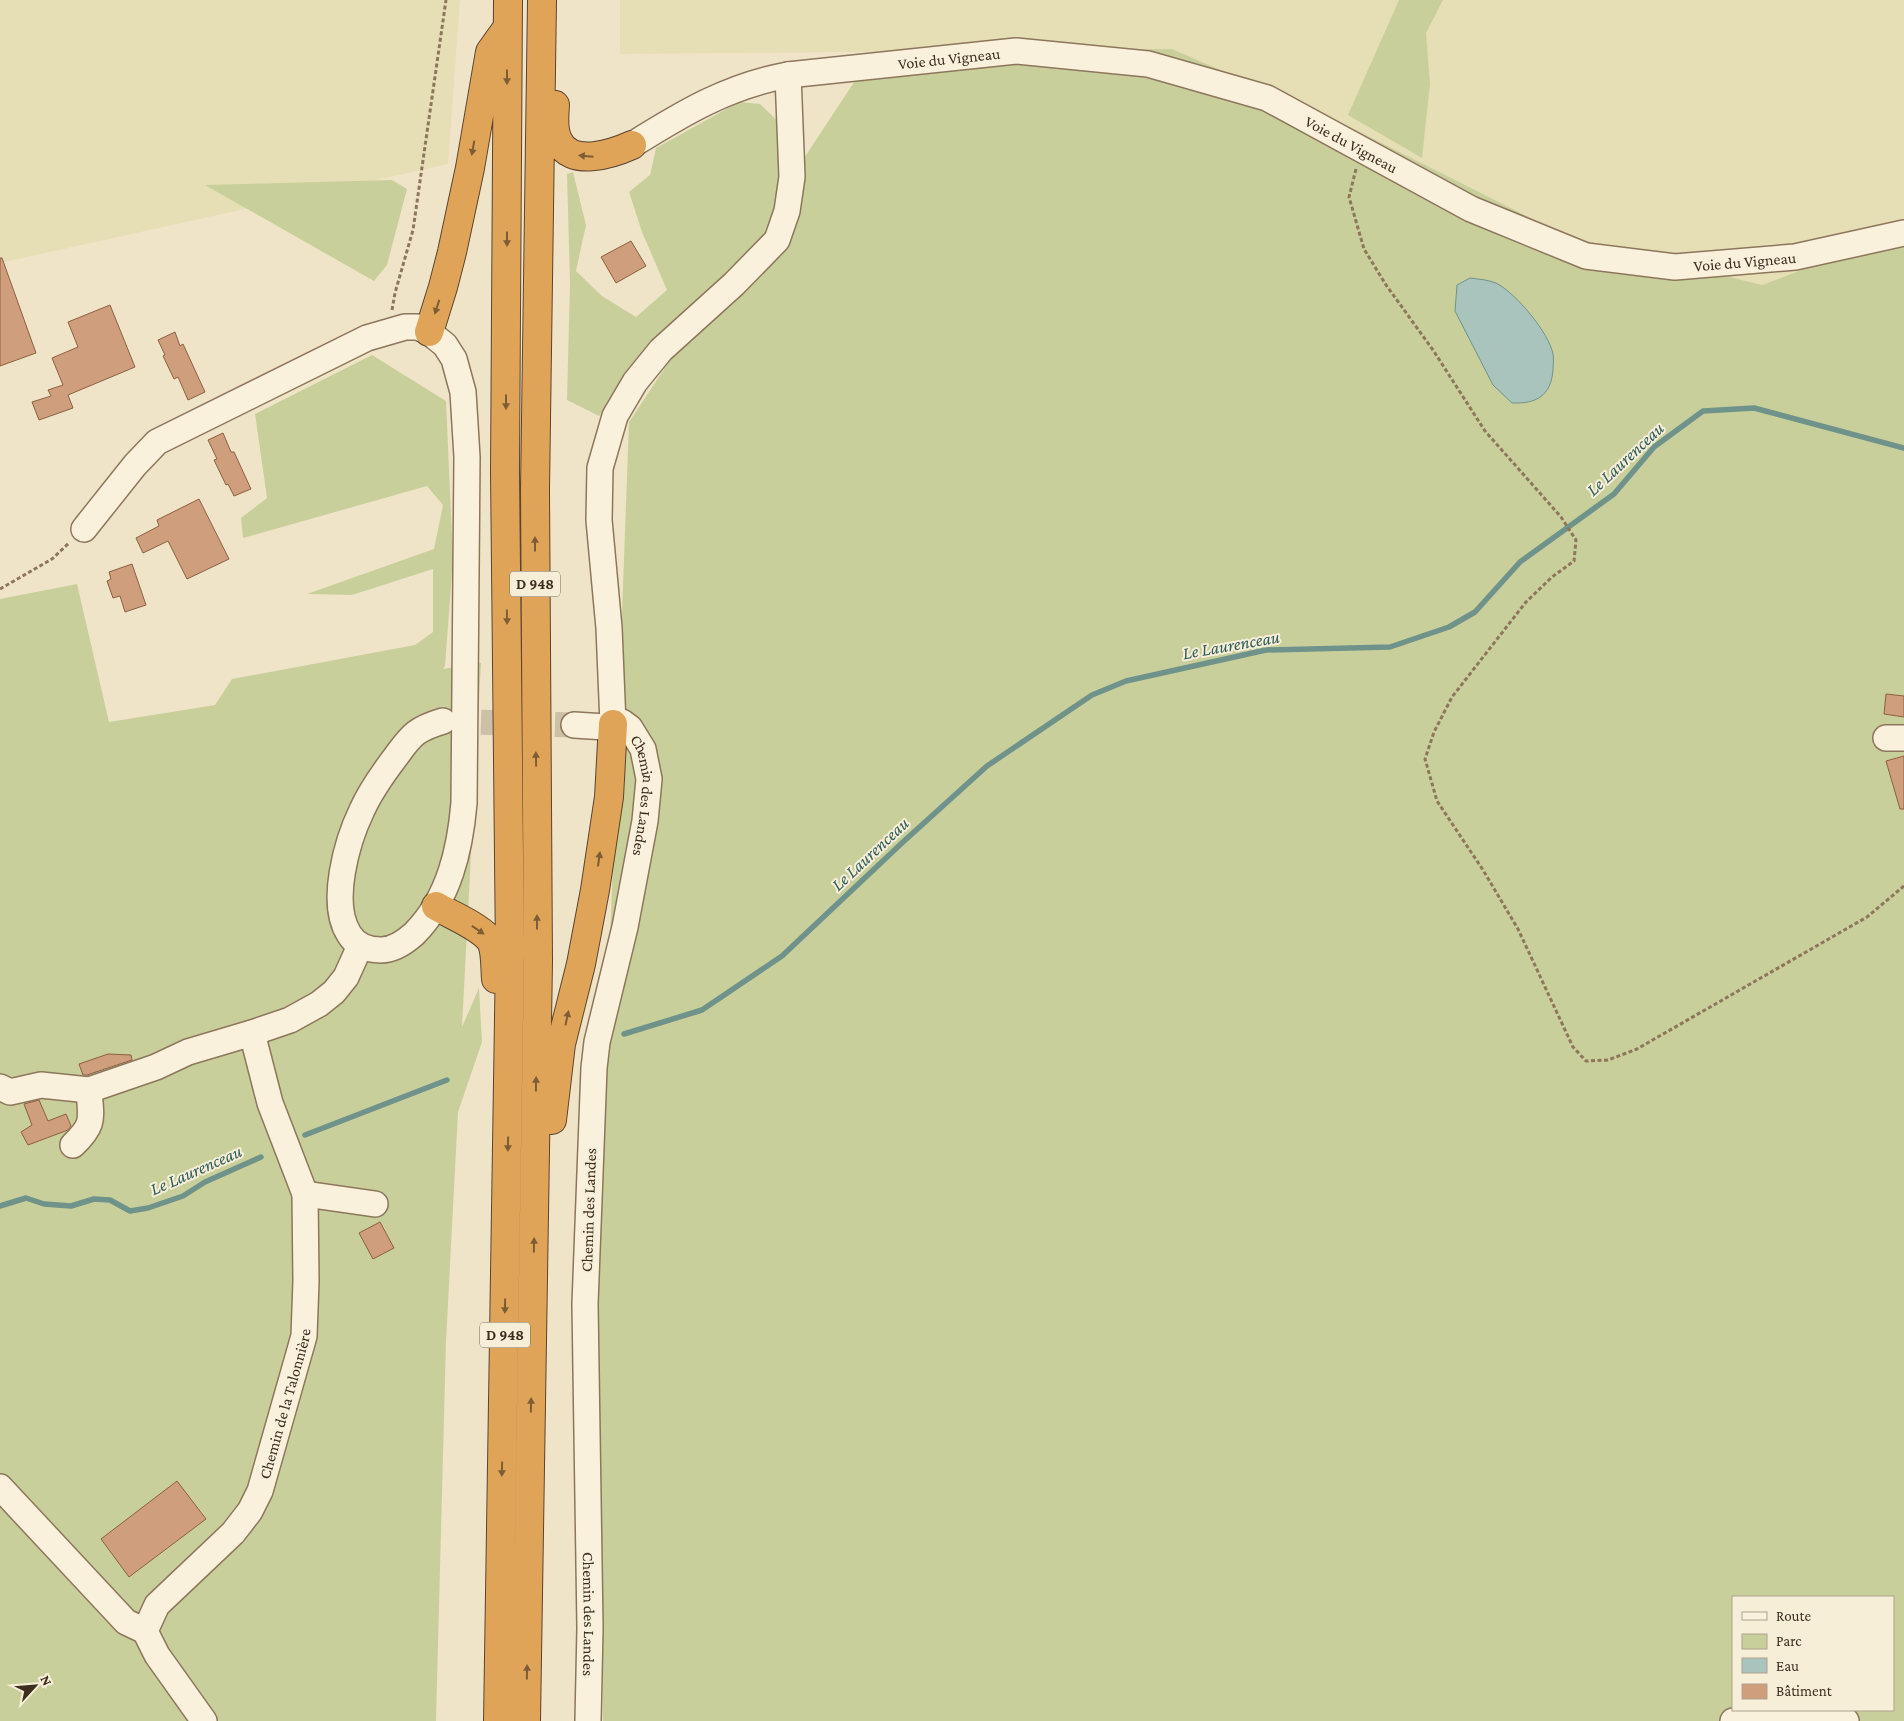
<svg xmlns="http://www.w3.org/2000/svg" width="1904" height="1721" font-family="'Crimson Pro',serif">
<rect width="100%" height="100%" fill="#f0e4c8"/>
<!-- farmland -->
<path fill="#e6deb5" d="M0,0h460l-12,164 -448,99z
M620,0h1284v231l-142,54 -196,-49 -232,-117 -162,-70 -552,5z"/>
<!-- green -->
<path fill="#c9cf9b" d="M1399,0h44l-17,33 4,51 -8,74 -74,-43z
M1172,49l162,70 232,117 196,49 142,-54v1490h-74l-17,-11h80v-113h-160v113l1,11h-1131l-6,-426 32,-873 98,-148 -58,52 -70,90 -32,-16 3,-118 -3,-108 6,-2 13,53 -10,46 26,25 34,21 31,-27 -25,-58 -13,-40 21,-17 6,-27 83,-46 21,2 22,21 -1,68 93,-141z
M392,180l15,9 -20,76 -13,16 -169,-96z
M372,355l74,46 7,158 -8,107 -2,3 38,-6 -19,364 17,-39 3,54 -24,70 -12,230 -10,379h-436v-1122l77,-15 32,138 106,-17 17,-26 183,-34 18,-13v-63l-81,26 -45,-1 127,-45 9,-44 -16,-19 -184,52 -2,-20 26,-20 -12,-84z"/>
<!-- water -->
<path fill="#a9c4bc" stroke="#6f938a" d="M1470,278c8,1 19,2 26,5 20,10 53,50 57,71 1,5 0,11 0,16 -2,26 -17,34 -41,33l-19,-18 -38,-74 2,-26z"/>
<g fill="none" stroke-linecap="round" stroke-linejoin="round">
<!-- stream -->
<path stroke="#6f938a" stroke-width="5.5" d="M624,1034l78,-24 80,-54 121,-114 84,-76 105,-71 34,-14 140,-31 124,-3 59,-20 26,-15 45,-50 94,-68 40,-47 49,-36 51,-3 150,40
M305,1135l142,-55
M0,1206l26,-8 18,6 27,2 23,-7 16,1 20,11 18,-3 35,-12 22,-14 56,-25"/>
</g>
<!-- building -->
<path fill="#cf9f7d" stroke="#8d5f41" d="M631,241l15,25 -30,17 -15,-26z
M0,258h2l34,95 -36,13z
M110,305l25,62 -67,28 5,13 -34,12 -7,-18 19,-6 -3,-6 15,-5 -11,-27 26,-11 -10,-25z
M175,332l5,14 3,-2 22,48 -17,8 -10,-23 -4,2 -11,-23 2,-1 -7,-15z
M223,433l8,19h3l17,37 -17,7 -6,-12 -2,1 -12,-25 3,-1 -9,-19z
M199,499l30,60 -42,20 -19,-38 -25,12 -7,-15 23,-12 -2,-6z
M132,564l14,41 -21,7 -5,-16 -7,2 -6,-17 4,-2 -2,-7z
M1886,694l18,2v21l-20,-3z
M1904,756v53h-4l-14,-48z
M108,1054l23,1 1,5 -45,15h-4l-4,-11z
M39,1100l9,21 18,-7 5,12 -3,4 -40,15 -7,-13 11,-7 -8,-21z
M380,1222l14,26 -21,11 -14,-26z
M177,1481l29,38 -77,58 -28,-38z"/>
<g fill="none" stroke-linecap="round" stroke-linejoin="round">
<!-- minor-tunnel -->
<path stroke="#ccc0a6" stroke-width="25" stroke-dasharray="25 12" stroke-linecap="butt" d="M444,721l130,4"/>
<defs>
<g id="minor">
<path id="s1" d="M632,145c51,-32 96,-59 156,-70l228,-24 132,13 119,34 204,111 115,47 89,11 120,-10 109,-24"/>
<path d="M84,529l51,-64 22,-23 210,-104 38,-11h13l11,5 16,13 9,14 9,33 4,65 -3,346c-4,47 -15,96 -50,131 -9,8 -21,16 -33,16 -13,0 -25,-4 -32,-16 -20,-31 -2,-93 13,-124 8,-18 20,-35 32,-51 7,-9 13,-19 22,-26 8,-6 17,-9 27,-12"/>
<path d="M613,724l-4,-96 -10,-108 1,-52 15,-52 20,-34 26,-32 73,-66 43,-44 10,-29 5,-34 -4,-102"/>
<path id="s2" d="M574,725l32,2 16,-5 8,6 13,21 6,30 -4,42 -20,106 -28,115 -3,26 -9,236 5,324 -2,93"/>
<path d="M1886,738h18"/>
<path d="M0,1087l10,5 31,-7 48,5 67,-23 32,-15 64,-19 38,-13 29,-16 15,-12 12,-15 14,-31"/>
<path d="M73,1145c22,-21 18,-26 16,-55"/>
<path d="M305,1194l70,10"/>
<path d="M0,1487l126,135 19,9"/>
<path id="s3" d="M204,1721l-47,-66 -12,-24 12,-26 76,-72 17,-22 10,-20 44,-155 2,-55 -1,-87 -35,-91 -18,-70"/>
<path d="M1733,1721l35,-6 70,2 8,4"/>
</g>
<path id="highway" d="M555,105c-1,11 -2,25 3,35 12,28 54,14 74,5
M429,332l14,-45 9,-35 18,-84 20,-116 15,-21
M436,906c15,9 48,22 56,37 4,11 3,25 4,36
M552,1120l9,-76 20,-80 14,-74 14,-93 4,-73
M498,1721l12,-767 -5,-482 3,-472
M526,1721l12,-760 -3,-471 7,-490"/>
</defs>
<!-- minor casing -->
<use href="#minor" stroke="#8d765c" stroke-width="28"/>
<!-- highway casing -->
<use href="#highway" stroke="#5b4430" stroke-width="30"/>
<!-- path -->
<path stroke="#8d765c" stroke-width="3" stroke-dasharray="4 2.5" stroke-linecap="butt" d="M1356,169l-7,28 15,52 22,36 47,65 52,81 76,86 15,23 -2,21 -22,16 -26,25 -74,95 -18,35 -9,27 12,42 46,69 35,59 55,118 13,14 22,-1 29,-11 230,-132 37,-31
M392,310l3,-17 18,-63 33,-230
M0,589l52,-30 17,-16"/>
<!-- minor -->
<use href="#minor" stroke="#faf1dc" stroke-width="25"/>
<!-- highway -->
<use href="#highway" stroke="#e0a458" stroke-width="28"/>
</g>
<!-- one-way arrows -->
<defs><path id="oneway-solid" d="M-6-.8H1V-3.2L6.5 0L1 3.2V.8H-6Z" transform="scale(1.25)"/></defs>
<g fill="#7e5d36">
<use href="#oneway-solid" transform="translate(507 77) rotate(90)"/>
<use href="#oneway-solid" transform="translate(473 148) rotate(100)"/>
<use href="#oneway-solid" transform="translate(586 156) rotate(-175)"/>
<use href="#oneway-solid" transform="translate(507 239) rotate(90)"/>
<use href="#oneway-solid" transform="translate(437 307) rotate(108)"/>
<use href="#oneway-solid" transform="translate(506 402) rotate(90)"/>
<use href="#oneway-solid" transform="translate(535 544) rotate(-90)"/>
<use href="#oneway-solid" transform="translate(507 617) rotate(89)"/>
<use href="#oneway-solid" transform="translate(536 759) rotate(-91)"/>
<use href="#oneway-solid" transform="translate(599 859) rotate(-82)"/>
<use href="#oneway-solid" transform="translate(537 922) rotate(-90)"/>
<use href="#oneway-solid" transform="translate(478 930) rotate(34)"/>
<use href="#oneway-solid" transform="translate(567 1018) rotate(-78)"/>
<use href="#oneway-solid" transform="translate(536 1084) rotate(-89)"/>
<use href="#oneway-solid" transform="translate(508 1144) rotate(91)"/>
<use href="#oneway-solid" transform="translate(534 1245) rotate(-89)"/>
<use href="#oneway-solid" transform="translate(505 1306) rotate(91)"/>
<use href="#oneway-solid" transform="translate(531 1405) rotate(-89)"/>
<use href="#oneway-solid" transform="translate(502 1469) rotate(91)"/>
<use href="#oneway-solid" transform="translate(527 1672) rotate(-89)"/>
</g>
<g text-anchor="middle" stroke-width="4" stroke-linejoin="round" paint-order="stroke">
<!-- shield labels -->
<g fill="#f7eed8" stroke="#756857" stroke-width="1">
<rect x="510" y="571.5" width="50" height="25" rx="4"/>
<rect x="480" y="1322.5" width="50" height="25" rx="4"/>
</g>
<g font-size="15" font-weight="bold" fill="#3d2e20">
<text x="535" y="589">D 948</text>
<text x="505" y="1340">D 948</text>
</g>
<!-- street labels -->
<g font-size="16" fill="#3d2e20" stroke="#f7eed8">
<text dy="6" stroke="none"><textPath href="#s1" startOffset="334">Voie du Vigneau</textPath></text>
<text dy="6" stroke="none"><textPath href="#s1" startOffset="754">Voie du Vigneau</textPath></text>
<text dy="6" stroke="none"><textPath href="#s1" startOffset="1174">Voie du Vigneau</textPath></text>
<text dy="6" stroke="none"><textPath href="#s2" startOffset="130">Chemin des Landes</textPath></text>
<text transform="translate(588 1210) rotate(-88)" y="6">Chemin des Landes</text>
<text dy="6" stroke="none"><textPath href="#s3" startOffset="382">Chemin de la Talonnière</textPath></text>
<text dy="6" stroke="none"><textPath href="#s2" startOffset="955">Chemin des Landes</textPath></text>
</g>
<!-- water labels -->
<g font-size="18" font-style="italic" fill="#2f5d5a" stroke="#f7eed8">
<text transform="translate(1625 459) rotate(-43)" y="6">Le Laurenceau</text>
<text transform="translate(1231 645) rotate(-10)" y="6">Le Laurenceau</text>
<text transform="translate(870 854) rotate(-43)" y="6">Le Laurenceau</text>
<text transform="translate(196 1170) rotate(-24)" y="6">Le Laurenceau</text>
</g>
</g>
<!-- legend -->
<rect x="1732" y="1596" width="162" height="115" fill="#f7eed8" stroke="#ada18e"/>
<rect x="1742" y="1612" width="25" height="8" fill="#faf1dc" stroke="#ada18e"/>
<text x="1776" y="1621" font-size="15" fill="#3d2e20">Route</text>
<rect x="1742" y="1634" width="25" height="15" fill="#c9cf9b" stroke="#ada18e"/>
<text x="1776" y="1646" font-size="15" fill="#3d2e20">Parc</text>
<rect x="1742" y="1658" width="25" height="15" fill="#a9c4bc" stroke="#ada18e"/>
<text x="1776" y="1671" font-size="15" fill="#3d2e20">Eau</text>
<rect x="1742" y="1684" width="25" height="15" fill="#cf9f7d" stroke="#ada18e"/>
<text x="1776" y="1696" font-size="15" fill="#3d2e20">Bâtiment</text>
<!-- north arrow -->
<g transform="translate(35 1686) rotate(64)" stroke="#f7eed8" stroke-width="4" paint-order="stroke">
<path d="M0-4L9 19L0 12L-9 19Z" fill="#3d2e20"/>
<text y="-8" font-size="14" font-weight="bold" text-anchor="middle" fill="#3d2e20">N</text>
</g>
</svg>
